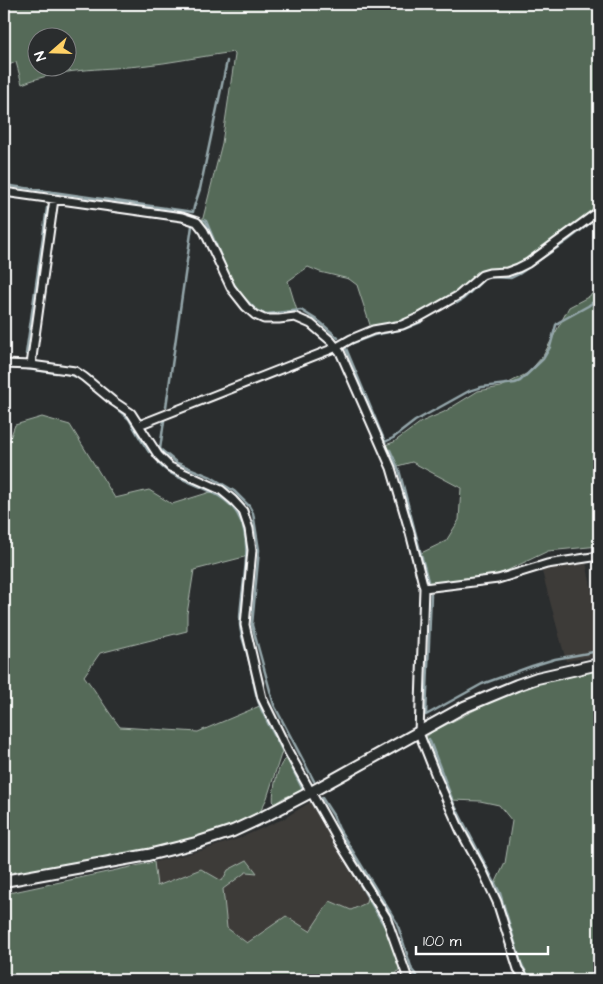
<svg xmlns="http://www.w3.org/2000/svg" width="603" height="984" font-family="'Architects Daughter',sans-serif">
<rect width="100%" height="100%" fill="#2a2d2e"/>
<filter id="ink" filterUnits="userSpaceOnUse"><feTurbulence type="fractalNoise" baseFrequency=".02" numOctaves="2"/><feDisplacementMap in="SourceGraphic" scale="10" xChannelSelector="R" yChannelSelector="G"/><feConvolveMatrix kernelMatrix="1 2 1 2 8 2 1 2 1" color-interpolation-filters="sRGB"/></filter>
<g filter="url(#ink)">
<!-- built -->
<path fill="#3c3a38" d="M586,562l13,62v32l-33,5 -25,-93 8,-2z
M312,801l48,80 8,11 -2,11 -15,7 -21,-9 -20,30 -24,-15 -39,27 -20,-15 -4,-39 23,-17 10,1 -9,-13 -25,21 -21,-12 -44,17 -3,-24 49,-12 34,-11 46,-20z"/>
<!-- green -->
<path fill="#546b58" stroke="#aab5ac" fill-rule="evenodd" d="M4,4h595v203l-7,7 -74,51 -10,5h-19l-32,23 -43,24 -43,11 -14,-43 -8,-6 -29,-7 -12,-5 -20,14 10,33 -30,3 -11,-3 -16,-17 -12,-18 -11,-21 -9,-26 -7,-10 20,-79 13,-88 -1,-3c-32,4 -63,11 -95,14 -41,4 -77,2 -117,18l-6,-22 -12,5zM38,38h30v30h-30z
M599,289v257l-51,5 -46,22 -72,12 -3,-2 -8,-29 27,-13 13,-21 2,-32 -49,-26 -18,5 -9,-22 9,-3 27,-20 23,-10 34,-21 23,-4 27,-14 15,-17 26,-49 19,-10z
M42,417l28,8 45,73 34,-8 23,14 45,-14 23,23 6,17 2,26 -54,14 -7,44v17l-87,22 -16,23c13,16 23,35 36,51l78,5 64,-27 21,43 -16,50 -8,16 -61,24 -37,9 -157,28v-421l11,-29z
M599,669v311h-69l-11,-17 -18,-59 -7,-18 11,-23 7,-42 -13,-16 -19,-4 -29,-1 -25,-63 6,-5 76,-39 25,-8z
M289,757l17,32 -23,9 -9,6c-3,-8 3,-34 8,-41 1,-2 6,-5 7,-6z
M247,860l10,13 -11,-1 -23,17 4,39 20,15 39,-27 24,15 20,-30 21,9 15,-7 2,-11 16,27 16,49 -8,12h-388v-86l150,-32 3,24 44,-17 21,12 6,-11z"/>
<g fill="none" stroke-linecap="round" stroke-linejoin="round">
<!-- stream -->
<path stroke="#94a6aa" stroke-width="2.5" d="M4,185l189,27 1,-5 6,-18 27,-128
M204,220l2,1 24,57 11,17 16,16 10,3 34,-4 19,12 18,16
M457,303l6,-4 21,-20 6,-2 21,1 8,-4 48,-33 32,-25
M26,354l21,-146
M4,368h16l36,5
M67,374l10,3 7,5
M91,387l38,32 11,19 9,14
M166,407l26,-181
M164,421l-4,28 17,14 34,14 23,14 15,15 4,7 6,37 -7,75 22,80 40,76
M385,442l8,-4 22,-17 54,-30 13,-4 33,-4 5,-2 23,-22 7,-12 6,-22 3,-3 29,-16 11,-8
M385,442l-40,-96 29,-11 30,-6 17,-7
M390,450l9,20 29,111
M159,464c20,21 63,22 79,51 18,30 1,76 2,109 0,11 7,26 9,37 4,14 5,31 11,45 6,15 15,29 22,44
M426,715l56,-31 50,-18 23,-7 44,-8
M426,715l5,-121
M429,739l25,65 46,89 21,70 7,13 3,4
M287,758l15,30
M322,798l11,17 6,14 58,94 15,47 8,10
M312,803l72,122"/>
<defs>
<path id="street" d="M4,192l178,25 15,5 7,9 27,57 15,19 9,8 9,4h15l16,-2 16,7 20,17 9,11 51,116 19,65 14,55 -5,145 17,43 24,54 24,44 13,28 21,67 8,11
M4,364l27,1 44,6 9,6 29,24 18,12 27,42 12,12 51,23 12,10 10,11 6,18 3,21 -7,75 17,73 26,53 51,91 47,75 21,59 3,4
M31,365l23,-166
M139,425l198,-78 14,-8 22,-9 29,-5 18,-8 39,-22 23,-20 7,-2 18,-1 11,-4 10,-5 71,-52
M424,588l74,-9 49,-15 52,-8"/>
<path id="secondary" d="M4,881l144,-26 48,-12 37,-12 32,-15 46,-24 153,-85 53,-22 20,-7 62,-14"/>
</defs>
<!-- street casing -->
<use href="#street" stroke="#fff" stroke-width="11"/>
<!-- secondary casing -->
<use href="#secondary" stroke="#fff" stroke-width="14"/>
<!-- street -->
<use href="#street" stroke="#2a2d2e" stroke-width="7"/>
<!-- secondary -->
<use href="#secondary" stroke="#2a2d2e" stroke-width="10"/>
</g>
</g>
<!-- margin -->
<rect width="603" height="984" fill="none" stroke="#2a2d2e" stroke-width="20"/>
<rect x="10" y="10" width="583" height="964" fill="none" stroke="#fff" stroke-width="2" filter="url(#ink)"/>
<!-- north arrow -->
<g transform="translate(52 52) rotate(250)"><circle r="24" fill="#2a2d2e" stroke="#7f8182"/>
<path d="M0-4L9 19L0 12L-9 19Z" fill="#ffd166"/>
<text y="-8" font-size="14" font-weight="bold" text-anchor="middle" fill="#ffffff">N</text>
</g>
<!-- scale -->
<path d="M416 946v8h132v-8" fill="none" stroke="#ffffff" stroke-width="2.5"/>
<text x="423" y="946" font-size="15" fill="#ffffff" stroke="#2a2d2e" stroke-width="4" paint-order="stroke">100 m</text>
</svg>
